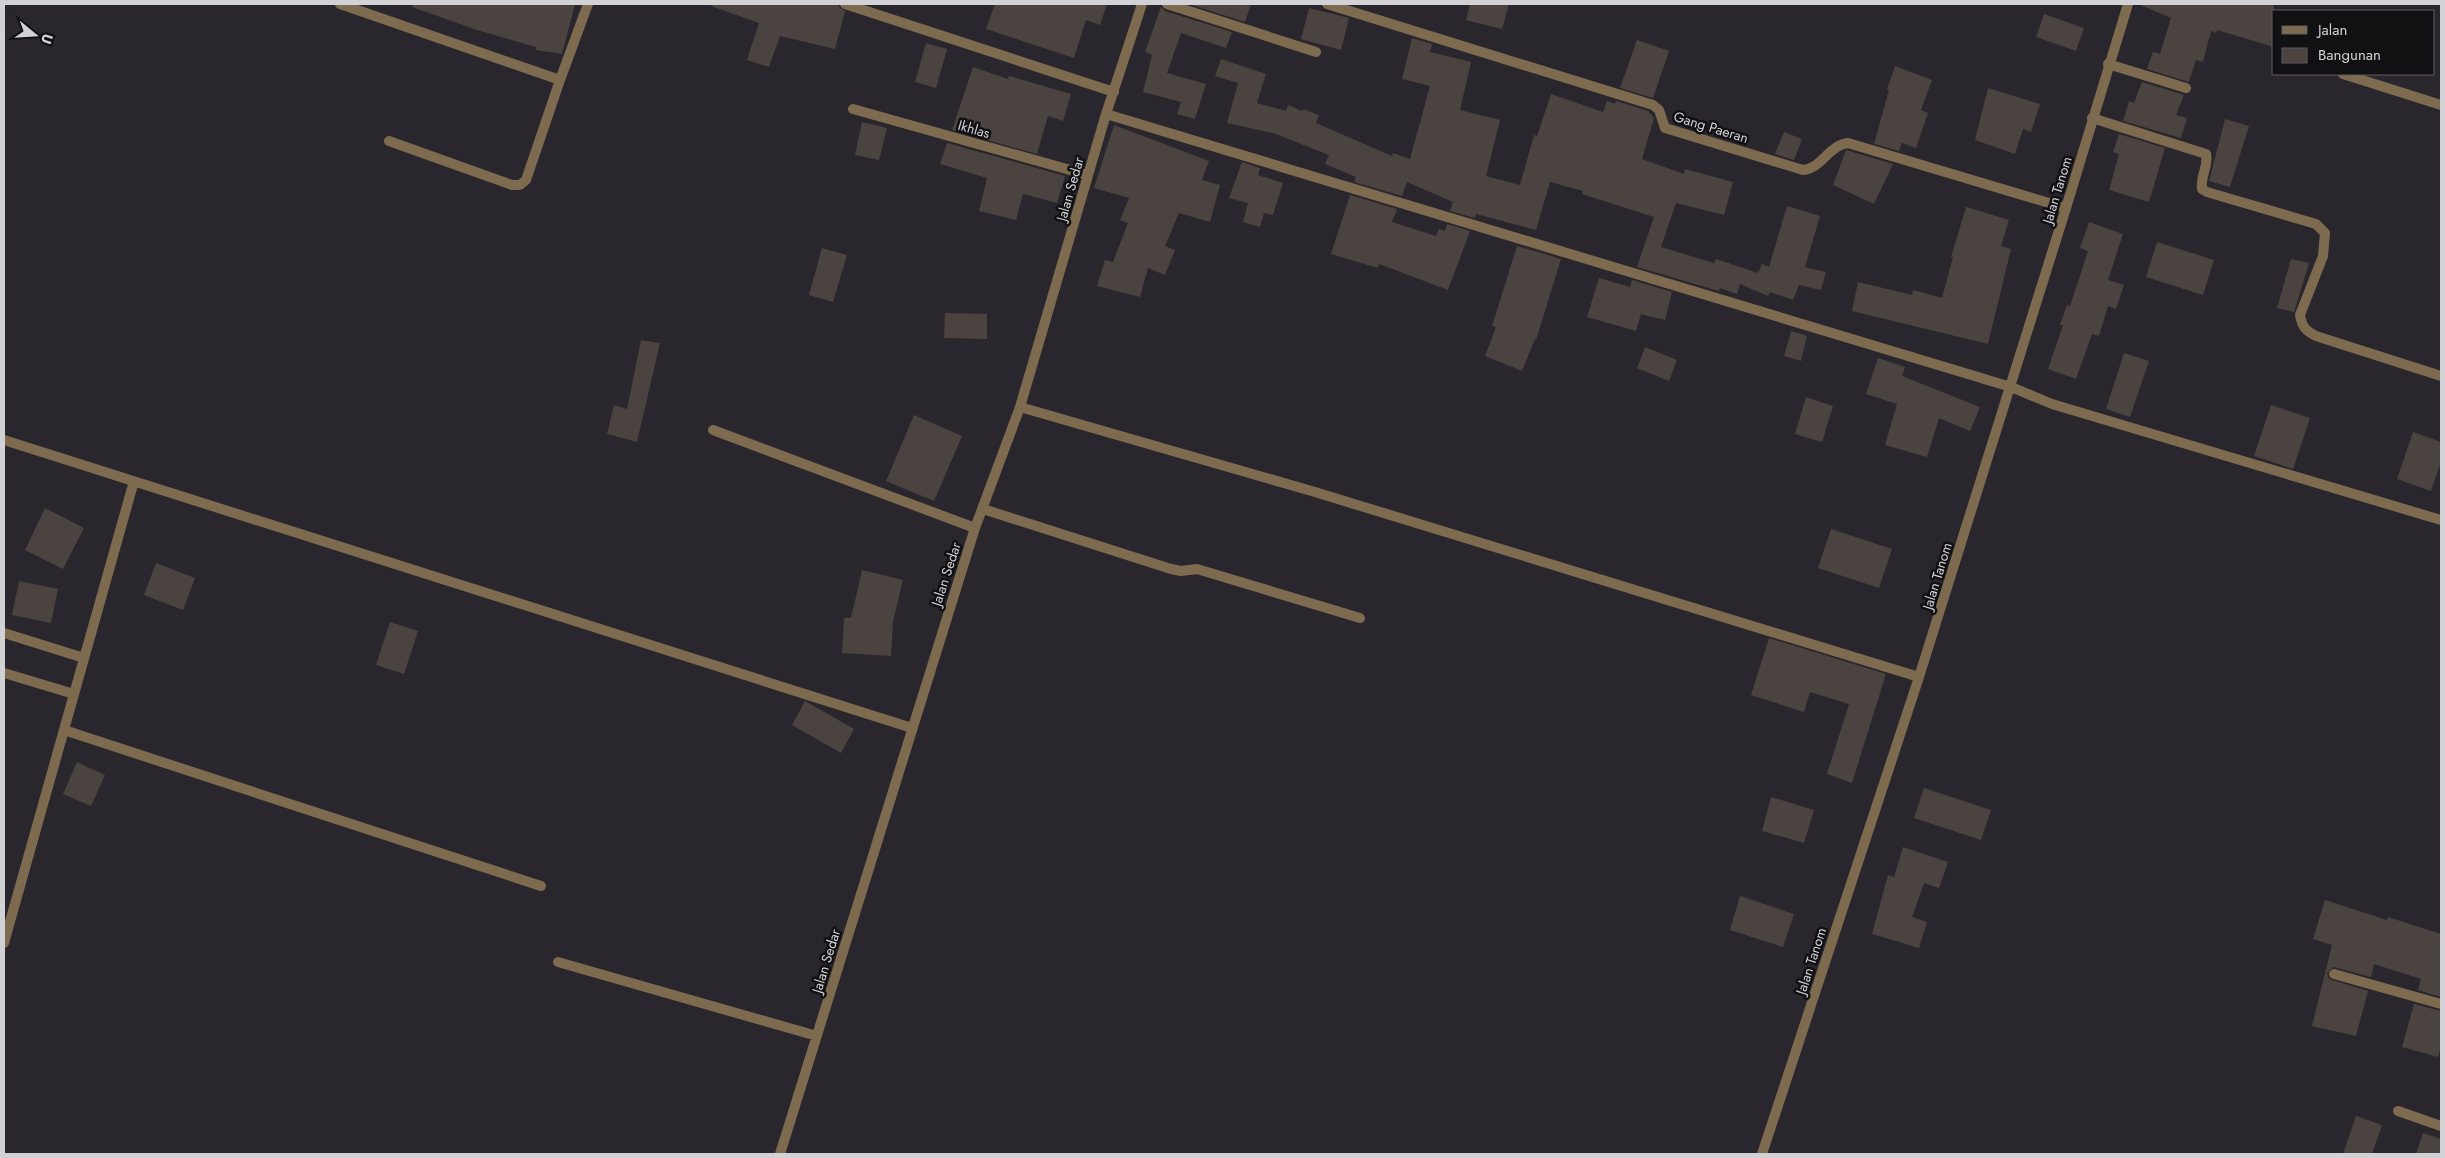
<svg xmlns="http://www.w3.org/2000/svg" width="2445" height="1158" font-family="Jost,sans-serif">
<rect width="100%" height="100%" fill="#29272d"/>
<!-- building -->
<path fill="#4b433f" d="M413,4h162l-13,50 -26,-4v-3l-59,-17 -65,-23z
M712,4h126l2,4 5,3 -10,38 -55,-13 -11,31 -22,-7 12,-37 -48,-17z
M995,4h112l-7,21 -14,-5 -12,38 -88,-29z
M1189,4h62l-6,18z
M1470,4h39l-7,25 -36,-9z
M2138,4h136v43l-57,-17 -1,3 -5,-2 -8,31 -7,-2 -7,22 -42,-13 6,-17 7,2 11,-36z
M1161,7l4,4 67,21 -6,16 -45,-15 -14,40 39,11 -11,35 -18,-5 4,-12 -38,-10 9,-37 -7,-3z
M1309,8l40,10 -8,32 -40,-11z
M2044,14l40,14 -8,23 -40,-14z
M1412,38l20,6 -2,8 41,10 -11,48 40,10 -14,56 34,9 14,-50 3,1 14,-42 52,18 4,-11 8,3 1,-3 32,10 6,7 -12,41 42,15 1,-5 48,13 -9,33 -48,-12 -15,44 53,16 2,-4 42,14 4,-9 7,3 18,-61 33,10 -15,51 21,5 -5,18 -22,-5 -6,15 -23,-8 -2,4 -28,-12 -3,10 -17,-6 -1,3 -82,-24 17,-50 -72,-23 1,-3 -33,-9 -14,48 -60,-16 -1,4 -25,-7 3,-9 -46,-20 -5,14 -48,-14 2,-5 -31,-13 4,-9 -53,-21 -49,-11 11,-40 -23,-7 6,-17 45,15 -9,29 29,8 2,-6 14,6 1,-2 16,6 -3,8 76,33 1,-3 17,6 20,-73 -28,-7z
M1637,40l32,11 -16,47 -33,-10z
M926,43l21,6 -11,39 -21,-6z
M1895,66l37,14 -11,30 7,3 -12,35 -14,-5 -3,8 -25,-7 15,-54 -2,-1z
M973,67l35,12 1,-3 62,18 -8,27 -15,-5 -11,38 -85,-24z
M2142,82l42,13 -8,20 11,3 -6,20 -58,-17 6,-20 5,2z
M1988,88l52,16 -9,28 -8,-3 -8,25 -40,-14z
M2225,119l24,7 -19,61 -21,-6z
M862,122l25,6 -8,32 -24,-5z
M1114,125l95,36 -7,19 18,5 -10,37 -31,-9 -14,33 10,4 -10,25 -17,-7 -8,29 -43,-11 8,-26 8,2 15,-39 -8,-3 9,-22 -35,-10z
M1784,132l18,7 -8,21 -19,-6z
M2119,134l46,14 -16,54 -40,-12 10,-36 -6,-2z
M947,143l118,33 -8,27 -34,-9 -7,26 -37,-9 8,-33 -47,-14z
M1846,150l47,14 -19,40 -41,-19z
M1242,162l18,6 -2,7 25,8 -10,32 -9,-2 -4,14 -17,-5 5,-19 -19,-5z
M1350,195l47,14 -5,13 44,14 3,-7 6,2 2,-7 23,7 -22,59 -69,-26 -1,4 -47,-14z
M1966,207l43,13 -8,26 10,3 -23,95 -136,-33 6,-29 54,13 1,-5 29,8 11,-41h-2z
M2089,222l34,12 -15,46 16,5 -8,24 -8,-3 -9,30 -7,-2 -16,45 -28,-10 15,-44h-3l7,-20 3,1 18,-55 -8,-3z
M2157,242l57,18 -11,35 -57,-18z
M1517,246l44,13 -25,81 -1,-1 -13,32 -37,-15 11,-29 -4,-1z
M822,248l25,7 -14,47 -24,-7z
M2291,259l18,4 -15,49 -17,-4z
M1599,278l31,9 2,-7 40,12 -7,28 -24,-6 -5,17 -49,-14z
M945,313l42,1v25l-43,-1z
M1791,331l16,5 -6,25 -17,-5z
M641,340l19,3 -23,99 -30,-8 7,-29 13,4z
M1645,347l32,13 -8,21 -32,-13z
M2124,353l25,8 -19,56 -24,-8z
M1878,358l27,9 -3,9 78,31 -10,24 -31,-13 -12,39 -42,-12 12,-41 -31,-10z
M1806,397l27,9 -11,36 -27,-8z
M2271,405l39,13 -17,51 -39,-13z
M914,415l48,21 -28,65 -48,-20z
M2413,432l28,10v20l-10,29 -34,-12z
M45,508l39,20 -21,41 -38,-19z
M1831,529l61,20 -13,39 -61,-20z
M156,563l39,15 -12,32 -39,-15z
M862,570l41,10 -10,41 -2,35 -49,-3 2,-35h7z
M19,581l39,8 -7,34 -39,-8z
M390,622l28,9 -14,43 -28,-9z
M1769,638l117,36 -34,109 -25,-9 22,-70 -39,-12 -6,20 -53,-17z
M805,701l49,28 -13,24 -49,-28z
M77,762l28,13 -14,31 -28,-12z
M1924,788l67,22 -10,30 -67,-22z
M1771,797l43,13 -10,33 -42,-12z
M1903,847l45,15 -9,26 -15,-5 -12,34 15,5 -8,26 -47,-14 16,-59 6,2z
M1740,896l54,18 -11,33 -53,-17z
M2325,900l62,20 1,-3 53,17v63l-23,-7 3,-11 -47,-15 -3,13 -38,-10 -6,6 2,6 39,12 -12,45 -44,-10 20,-81 -19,-6z
M2414,1004l27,7v35l-3,11 -36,-10z
M2356,1116l26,9 -10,29h-29z
M2423,1133l18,6v15h-25z"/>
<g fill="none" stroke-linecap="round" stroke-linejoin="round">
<!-- service -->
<path stroke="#7e6b4f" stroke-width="10" d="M2108,64l78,24
M4,673l70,21"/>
<!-- minor -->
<path stroke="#7e6b4f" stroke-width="10" d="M340,4l220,76 28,-76
M845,4l269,88
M1167,4l149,48
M1327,4l326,101 6,5 6,18 138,42c18,-1 26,-25 45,-27l218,65
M2343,74l98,31
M853,109l235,66
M1106,114l905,273 41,17 389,116
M2092,118l114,36c3,12 -6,22 -4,35l5,3 109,32 9,9 -2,23 -23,59c2,12 6,16 16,21l125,40
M389,141l123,44h8l6,-5 34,-100
M1020,407l295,85 604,185
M713,430l262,98
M4,440l908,288
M983,509l188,60 10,2 16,-2 163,49
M4,633l80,25
M64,730l477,156
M4,943l130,-462
M558,962l259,74
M2334,974l107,30
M2398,1111l43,15
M780,1154l195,-626 45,-121 86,-293 36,-110
M1762,1154l157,-477 147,-469 62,-204"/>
</g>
<g text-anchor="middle" stroke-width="5" stroke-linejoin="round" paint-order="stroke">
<!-- street labels -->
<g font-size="14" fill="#d2d1d5" stroke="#111013">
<text transform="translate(1711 127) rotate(17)" y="5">Gang Paeran</text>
<text transform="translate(974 129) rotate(16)" y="5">Ikhlas</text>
<text transform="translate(1070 189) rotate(-74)" y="5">Jalan Sedar</text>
<text transform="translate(2057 190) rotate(-73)" y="5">Jalan Tanom</text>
<text transform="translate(946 574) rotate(-72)" y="5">Jalan Sedar</text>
<text transform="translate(1937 576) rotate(-73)" y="5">Jalan Tanom</text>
<text transform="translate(826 961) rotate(-73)" y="5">Jalan Sedar</text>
<text transform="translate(1811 961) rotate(-72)" y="5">Jalan Tanom</text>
</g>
</g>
<!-- border -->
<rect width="2445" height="1158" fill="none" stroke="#d2d1d5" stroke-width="10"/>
<!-- legend -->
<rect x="2272" y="10" width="162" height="65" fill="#111013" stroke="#5e5d61"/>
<rect x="2282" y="26" width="25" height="8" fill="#7e6b4f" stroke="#5e5d61"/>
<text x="2318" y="35" font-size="15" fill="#d2d1d5">Jalan</text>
<rect x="2282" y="48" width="25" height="15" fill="#4b433f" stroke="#5e5d61"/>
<text x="2318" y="60" font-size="15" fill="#d2d1d5">Bangunan</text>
<!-- north arrow -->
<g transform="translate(35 35) rotate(108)" stroke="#111013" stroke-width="4" paint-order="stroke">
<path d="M0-4L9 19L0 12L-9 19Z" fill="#d2d1d5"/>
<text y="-8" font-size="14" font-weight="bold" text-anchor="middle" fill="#d2d1d5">U</text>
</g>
</svg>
